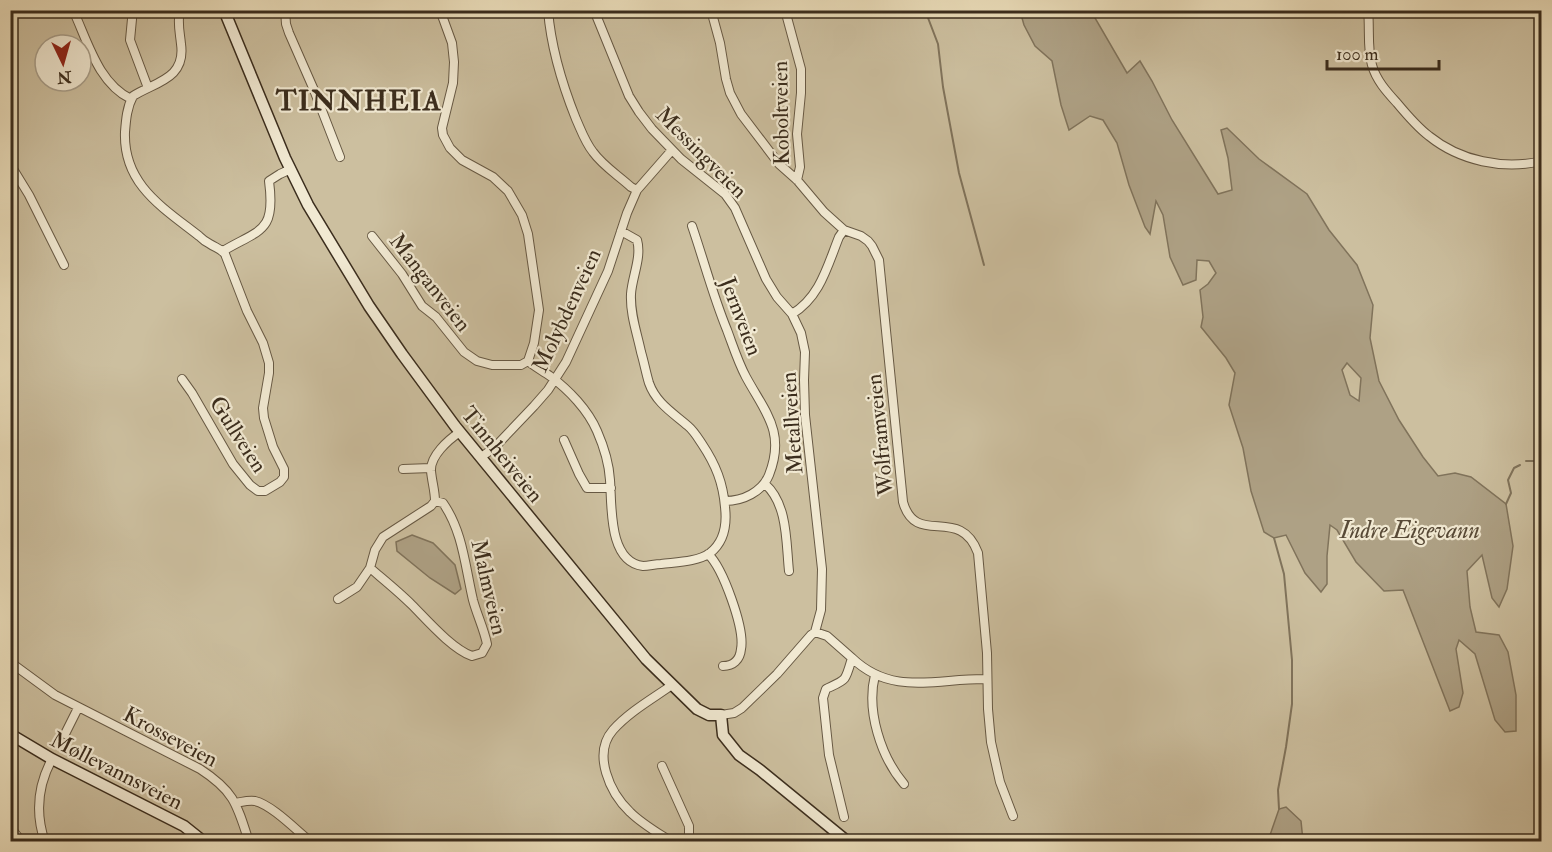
<svg xmlns="http://www.w3.org/2000/svg" width="1552" height="852" font-family="'IM FELL Double Pica',serif">
<rect width="100%" height="100%" fill="#eaddba"/>
<filter id="stains"><feTurbulence type="fractalNoise" baseFrequency=".00333" numOctaves="4"/><feColorMatrix values="0 0 0 0 .2 0 0 0 0 .09 0 0 0 0 .02 0 0 0 .5 -.17"/></filter>
<radialGradient id="worn" r=".72"><stop offset=".6" stop-color="#630" stop-opacity="0"/><stop offset="1" stop-color="#630" stop-opacity=".3"/></radialGradient>
<!-- green -->
<path fill="#ccbf9f" stroke="#84765e" stroke-width="1.5" fill-rule="evenodd" d="M10,11h1531v830h-1530zM45,45h36v36h-36z"/>
<!-- water -->
<path fill="#aea185" stroke="#80735b" stroke-width="1.5" fill-rule="evenodd" d="M1020,11h71l36,62 13,-12 12,20 20,39 46,74 14,-4 -4,-32 -7,-28 6,-2 32,31 48,35 22,36 28,35 16,40 -3,33 9,43 20,39 24,37 15,19 17,-3 16,4 35,27 7,42 -6,43 -8,18 -7,-9 -10,-43 -15,16 3,36 6,25 23,3 9,17 8,43v36l-11,1 -10,-12 -20,-66 -16,-14 -3,9 7,44 -4,14 -9,4 -47,-121 -19,1 -28,-29 -19,-32 -7,-5 -3,31v28l-6,8 -16,-19 -19,-38 -12,3 -10,-6 -13,-41 -8,-43 -14,-43 6,-32 -9,-15 -25,-31 2,-10 -3,-27 8,-6 8,-11 -7,-12 -12,-1 -1,20 -13,5 -13,-28 -7,-42 -7,-14 -6,33 -5,-7 -16,-42 -12,-42 -14,-23 -13,-4 -21,14 -8,-25 -9,-44 -17,-15 -11,-21zM1347,363l14,15 -2,23 -9,-6 -8,-25z
M412,535l21,8 22,22 6,24 -6,5 -25,-16 -33,-27 -1,-9z
M1286,807l15,14 2,20h-35l11,-32z"/>
<g fill="none" stroke-linecap="round" stroke-linejoin="round">
<!-- stream -->
<path stroke="#80735b" stroke-width="2" d="M925,10l13,34 5,43 16,86 25,92
M1526,461h16
M1506,504l5,-11 -3,-13 6,-12 6,-3
M1274,538l10,36 8,86v44l-6,43 -8,43 1,19"/>
<defs>
<path id="street" d="M73,10c15,32 25,73 58,89
M131,10l1,9 -2,21 18,48
M180,10c-3,12 0,23 1,34 5,35 -26,38 -48,52 -6,11 -7,23 -8,36 -2,52 37,75 74,104 3,3 7,6 11,8 6,4 10,4 15,10l22,57 16,32 6,20v10l-6,35 1,10 9,29 11,22v8l-4,5 -15,9h-7l-8,-6 -17,-21 -41,-71 -10,-14
M285,10l1,14 3,9 25,57 26,67
M488,10v1
M548,10c3,38 14,74 28,109 5,11 9,23 17,33 10,14 25,23 38,35l6,3 35,-40
M594,10l35,86 10,16 13,17 29,30 44,35 10,14 31,71 11,18 15,17 9,19 4,19 -1,28 1,35 17,154 -1,41 -6,22 -4,3 -34,39 -35,34 -8,5 -13,2
M711,10l9,33 6,36 4,14 11,21 38,50 18,16 27,32 20,18 17,6 7,5 4,5 7,14 24,242c13,46 57,2 75,51l9,100 1,56 3,33 9,40 13,34
M785,10l16,59v24l-4,41 3,33 -3,13
M1368,10c2,18 -1,38 4,55 4,15 15,27 25,38 10,12 20,24 32,33 31,25 74,34 113,25
M10,164l19,31 35,70
M692,226c12,35 21,70 35,104 6,16 11,32 19,47 19,35 40,55 23,98 -7,17 -26,26 -44,26
M372,236l30,38 20,32 14,11 28,35 13,9 15,4h29l7,-4 6,-18 5,-33 -11,-76 -6,-19 -14,-24 -15,-14 -31,-17 -12,-12 -7,-13 -1,-7 11,-45 1,-21 -2,-19 -12,-33
M223,251c37,-22 53,-18 46,-70l11,-7 11,-5
M792,314c28,-17 35,-47 47,-77l5,-7
M528,361c7,6 15,10 22,15 19,14 38,34 47,55 7,16 12,32 13,49 2,25 -2,82 33,86 6,0 12,-2 18,-2 16,-2 36,-2 49,-11 14,-11 17,-29 15,-46 -2,-24 -9,-42 -23,-63 -4,-6 -8,-13 -14,-18 -15,-13 -32,-23 -39,-43 -3,-10 -5,-21 -8,-31 -4,-19 -11,-38 -10,-58 1,-17 11,-37 6,-54l-16,-9
M564,440l15,34 8,14h24
M481,457l13,-9 40,-42 14,-16 18,-28 42,-91 19,-58 10,-23
M403,469l28,-1
M765,484c23,20 21,59 24,87
M708,554c15,14 37,75 33,95 -1,11 -8,17 -18,17
M370,568c14,12 29,24 42,37 15,15 40,44 60,51l10,-3 5,-9c-3,-15 -10,-29 -14,-44 -8,-34 -10,-68 -30,-97l-8,-2
M338,599l19,-12 13,-19 5,-18 8,-13 48,-31 4,-5c0,-10 -3,-19 -4,-30 -1,-15 17,-31 29,-39
M815,632l12,4 25,22
M10,662l45,33 145,74c34,22 37,35 49,73
M875,675c-9,36 6,82 29,109
M672,685c-20,14 -43,27 -59,45 -21,24 -3,63 17,82 12,12 28,21 42,30
M65,734l13,-26
M662,766l27,60v8l-3,8
M235,803c7,-1 13,-3 20,-2 17,4 41,29 56,41
M844,817l-15,-62 -6,-57 3,-9c21,-10 19,-7 26,-31 41,39 85,20 135,21
M10,827l12,15
M45,842c-10,-29 -7,-57 7,-83"/>
<path id="secondary" d="M224,10l61,148 23,47 61,101 33,48 53,72 191,233 51,50 12,6h12l2,20 16,20 21,15 88,72
M10,734l42,25 132,67 20,16"/>
</defs>
<!-- street casing -->
<use href="#street" stroke="#675944" stroke-width="10"/>
<!-- secondary casing -->
<use href="#secondary" stroke="#3b2d1d" stroke-width="13"/>
<!-- street -->
<use href="#street" stroke="#f1e9d2" stroke-width="8"/>
<!-- secondary -->
<use href="#secondary" stroke="#f1e9d2" stroke-width="10"/>
</g>
<g text-anchor="middle" stroke-width="4.5" stroke-linejoin="round" paint-order="stroke">
<!-- street labels -->
<g font-size="22" fill="#3b2d1d" stroke="#f1e9d2">
<text transform="translate(780 113) rotate(-91)" y="8">Koboltveien</text>
<text transform="translate(702 152) rotate(45)" y="8">Messingveien</text>
<text transform="translate(431 282) rotate(52)" y="8">Manganveien</text>
<text transform="translate(566 310) rotate(-65)" y="8">Molybdenveien</text>
<text transform="translate(742 316) rotate(69)" y="8">Jernveien</text>
<text transform="translate(791 423) rotate(-94)" y="8">Metallveien</text>
<text transform="translate(239 434) rotate(57)" y="8">Gullveien</text>
<text transform="translate(879 435) rotate(-96)" y="8">Wolframveien</text>
<text transform="translate(503 454) rotate(51)" y="8">Tinnheiveien</text>
<text transform="translate(490 587) rotate(77)" y="8">Malmveien</text>
<text transform="translate(171 736) rotate(28)" y="8">Krosseveien</text>
<text transform="translate(117 770) rotate(27)" y="8">Møllevannsveien</text>
</g>
<!-- water labels -->
<g font-size="24" font-style="italic" fill="#584a37" stroke="#f1e9d2">
<text x="1410" y="538">Indre Eigevann</text>
</g>
<!-- district labels -->
<g font-size="28" font-weight="bold" letter-spacing="1.5" fill="#3b2d1d" stroke="#f1e9d2">
<text x="359" y="110">TINNHEIA</text>
</g>
</g>
<!-- margin -->
<rect width="1552" height="852" fill="none" stroke="#eaddba" stroke-width="36"/>
<rect x="12" y="12" width="1528" height="828" fill="none" stroke="#3b2d1d" stroke-width="3"/>
<rect x="18" y="18" width="1516" height="816" fill="none" stroke="#3b2d1d" stroke-width="1.5"/>
<!-- north arrow -->
<g transform="translate(63 63) rotate(175)"><circle r="28" fill="#f1e9d2" stroke="#a89e8a" stroke-width="1.5"/>
<path d="M0-4.5L10 22L0 15L-10 22Z" fill="#8f2418"/>
<text y="-9" font-size="16" font-weight="bold" text-anchor="middle" fill="#3b2d1d">N</text>
</g>
<!-- scale -->
<path d="M1327 60v9h112v-9" fill="none" stroke="#3b2d1d" stroke-width="3"/>
<text x="1336" y="60" font-size="18" fill="#3b2d1d" stroke="#f1e9d2" stroke-width="4.5" paint-order="stroke">100 m</text>
<rect width="100%" height="100%" filter="url(#stains)"/>
<rect width="100%" height="100%" fill="url(#worn)"/>
</svg>
